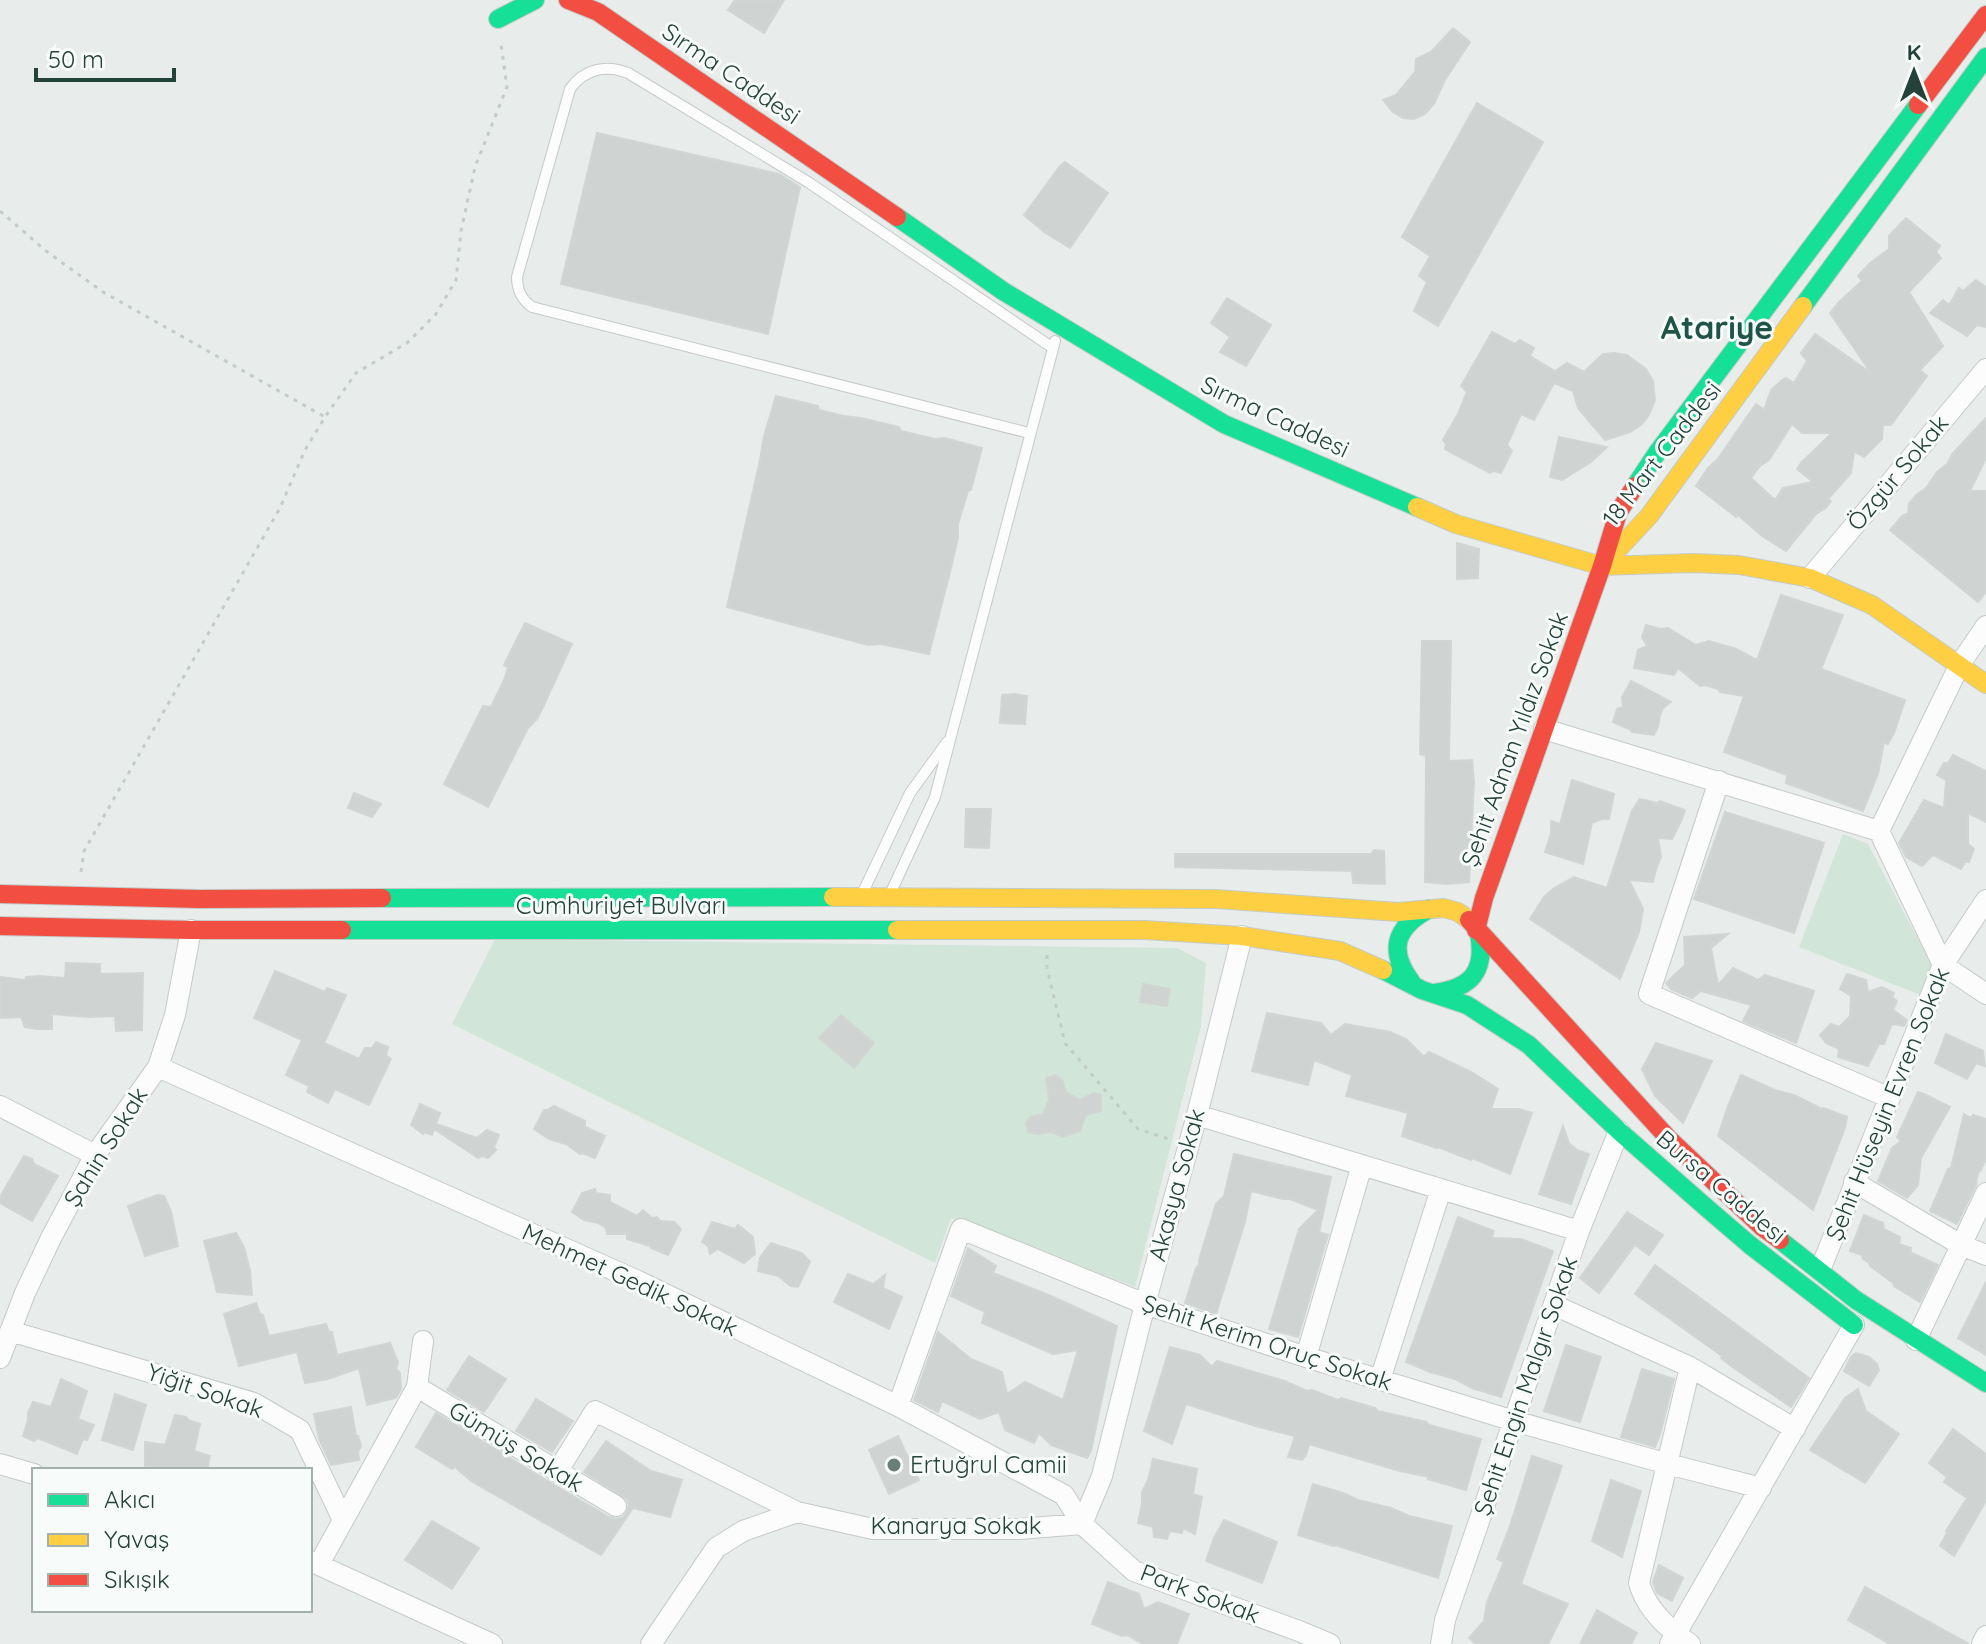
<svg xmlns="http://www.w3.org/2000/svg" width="1986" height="1644" font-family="Quicksand,sans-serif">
<rect width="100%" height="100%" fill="#e8edeb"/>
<!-- green -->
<path fill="#d1e6d8" d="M1843,834l25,10 64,122 -9,30 -124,-49z
M495,939l682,9 29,15 -5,63 -66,261 -184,-69 -16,45 -483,-239z"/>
<!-- building -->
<path fill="#cfd4d2" stroke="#d1d6d4" stroke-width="2" fill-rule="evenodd" d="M735,0h49l-20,33 -36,-23z
M1453,28l17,14 -25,38 -11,24 -9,10 -11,5 -11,-1 -10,-6 -10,-12 13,-5 19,-23 1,-13 15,-7z
M1477,103l66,39 -105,184 -24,-15 13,-29 -8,-6 11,-20 -28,-19z
M597,133l182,41 21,13 -32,147 -207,-50z
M1065,162l43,31 -38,55 -26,-16 -20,-17 36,-49z
M1906,218l34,28 -4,6 5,6 -32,34 34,54 -23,24 7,6 -36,49h-8l-1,14 -18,18 -10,-6 -3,22 -23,26 3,2 -5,7 -10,6 -30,37 -24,-15 -24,-21 -2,2 -40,-31 12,-18 9,-8 39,-56 8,6 7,-20 10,-9 5,-3 8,5 13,-22 -6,-8 14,-19 56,39 -41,-60 9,-11 23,-21 -4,-5 11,-12 20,-15v-13zM1792,424l10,9h30l-31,30 -4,6 16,13 -30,6 -8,12 -24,-22 9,-12 9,-6z
M1976,280l10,7v40l-9,-2 -10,11 -37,-23 13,-13 6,5 10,-17 4,3z
M1227,298l44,27 -25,41 -26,-14 10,-15 -19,-14z
M1492,332l23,12 5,-4 14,8 -4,8 25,15 12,-8 17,9 19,-18 11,-1 13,2 19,14 7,12 2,19 -6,15 -8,10 -11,7 -25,8 -27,-32 -5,-17 -19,-8 -20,37 -13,-6 -14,31 5,6 -11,22 -7,-2 -4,2 -34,-18 -11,-6 1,-5 -3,-4 15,-26 9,-22 -6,-6z
M776,396l42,10 1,4 25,6 17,2 38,9 2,4 34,8 10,-1 37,10 -11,42 -3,1 -10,33v14l-8,34 -21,82 -48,-10 -13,1 -141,-38 33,-147 4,-24z
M1986,418v40l-16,33h16v101l-8,10 -88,-72 12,-14 6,-3 1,-9 7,-9 10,-7 11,-16 10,-8 6,-11z
M1559,437l48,10 -16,15 -29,18 -12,-3z
M1457,543l22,6 -1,29 -21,1z
M1781,595l62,20 -22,54 84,31 -11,33 -6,11 -4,-2 -6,32 -15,37 -77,-28 1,-8 -63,-23 20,-56 -24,-4 -2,-3 -13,-4 -5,1 -22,-18 -4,7 -40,-7 4,-18 9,-4 -5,-9 4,-12 14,4 8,-1 28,17 13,-4 27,8 21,11z
M525,623l47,21 -29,63 -6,12 -9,9 -40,79 -44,-23 39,-78 8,1 13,-27 4,-12 -4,-3z
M1422,641h29l-2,120 23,-1 2,22 -5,100 -23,2 -21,-2 1,-126 -6,-2z
M1631,681l40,21 -8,6 -3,7 -2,12 -4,8 -22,-3 -1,-2 -18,-8 4,-13 6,-2 -1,-10z
M1015,694l12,2 -2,28 -25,-1 2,-28z
M1953,755l33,16v51l-18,-9v31l6,5 -5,13h-4l-4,7 -28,-14 -11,11 -16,-9 -7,-14 25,-43 20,8 2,-28 -9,-5 7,-12h4z
M1572,780l42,14 -5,25h-7l-10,4 -9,41 -38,-12 6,-19v-12l9,3z
M354,793l27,11 -9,13 -24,-9z
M1640,799l17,4 3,-2 25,9 -3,9 -10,20 -14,-1 3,19 -5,12 -3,13 -24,-2 14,29 -4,23 -19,47 -90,-60 14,-22 10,-9 20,-11 33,11 25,-77z
M966,809h25l-2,39 -24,-1z
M1725,812l99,31 -30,90 -100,-34z
M1374,850l10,1 1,33 -32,-1 -1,-12 -177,-4v-13h196z
M1728,934l-17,14 7,37 15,-17 25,12 7,-5 49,16 -18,52 -53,-22 8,-16 -50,-14 -9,7 -20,-8 -6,-7 19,-18 -1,-28z
M66,963l34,1v10l43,-1 -1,57 -26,1 -1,-15 -27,1 -36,-3v15h-15l-12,-2 -4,-10 -21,1v-41l25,3 1,-3 13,-1 26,2z
M275,971l50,21 2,-4 19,7 -22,48 35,16 6,-11h7l4,-6 12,5 -2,8 5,4 -22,46 -34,-16 -7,14 -21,-11 2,-6 -23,-11 16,-35 -48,-22z
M1847,974l19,6 2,12 14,-5 12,6 -2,4 5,4 -4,9 14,10 -3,6 -12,-2 -8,20h-5l-11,22 -30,-9 1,-8 -13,-6 -6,-8 11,-11 8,3 11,-11 1,-20 -11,-7z
M1143,984l27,5 -3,17 -27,-4z
M1267,1013l54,10 10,12 14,-11 45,8 16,7 18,18 5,-5 42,20 27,17 -7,20h28l13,4 -22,61 -38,-16 -1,2 -33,-13 -1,1 -35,-12 6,-23 -62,-17 6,-21 -38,-15 -6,25 -56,-14z
M841,1015l33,28 -20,25 -35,-30z
M1946,1034l37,17 2,15 -9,-3 -9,16 -32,-16z
M1656,1043l56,18 -29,62 -28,-27 -13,-27z
M1056,1075l6,5 4,12 14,8 13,-7 8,2v16l-15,4 -6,16 -17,6 -12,-5 -13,2 -10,-2 -2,-9 4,-6 13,-3 6,-14 -3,-22z
M1741,1075l34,15 19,5 28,14 2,-1 23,9 -2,11 -32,82 -95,-74 10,-30z
M1918,1092l6,2 26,13 -29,51 -3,27 -11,13 -29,-17 14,-33 9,-7 -4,-4z
M420,1104l20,9 -4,11 41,14 10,-8 12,5 -5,12 2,3 -8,8 -5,-2 -5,2 -44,-29 -2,6 -8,-3 -1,2 -12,-9z
M554,1106l31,15v6l20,9 -10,22 -13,-5 -2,1 -14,-10 -17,-5 -15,-10 10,-19h3z
M1964,1114l7,4 2,-3 13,4v40l-5,11 -3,3 -2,12 -19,39 -27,-13 18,-42 3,-1z
M1563,1126l6,17 8,7 12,4 -18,50 -32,-10z
M1234,1154l97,23 -12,55 9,3 -30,102 -29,-8 30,-100 19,-19 -28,-11h-7l-32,-8 -6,31 -29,92 -31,-11 11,-35 3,-3v-5l17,-56 8,-8z
M24,1156l8,3 2,5 24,12 -26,45 -32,-18v-6z
M595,1189l1,4 14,2v7l27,14 6,-6 9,8 5,-1 3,4 14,1 7,7 -13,26 -17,-7 -1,-2 -23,-7v-5h-20l-1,-6 -8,-5 -14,-3 -12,-8 10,-19z
M157,1195l7,1 7,15 7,35 -33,10 -17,-50z
M1627,1212l36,23 -14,20 -14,-10 -36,48 -19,-15z
M1864,1215l19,8 1,6 16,8 -1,7 12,4 -1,8 2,-3 26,12 -18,37 -26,-16 -1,-3 -23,-17 -1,-3 -6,-4 -1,-4 -12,-4z
M1458,1217l36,14 -2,7 29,1 32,12 -52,146 -29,-9 -17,-9 -25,-7 -24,-10z
M712,1222l23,7 3,-4 15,12 2,17 -11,9 -26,-14 -8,5 -2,-8 -6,-4z
M236,1233l8,14 6,24 2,24 -35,-3 -13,-51z
M771,1243l31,10 8,9 -12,25 -7,-1 -13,-10 -20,-5 2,-13z
M968,1248l28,18 -3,7 58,23 66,30 -26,125 -4,7 -36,-13 -12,-12 -5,10 -29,-13 -6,-18 -19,7 -38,-18 -4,11 -24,-12 24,-68 33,27 31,13 5,22 18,-12 38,18 15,-50 -25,4 -71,-31 3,-11 -34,-16z
M1655,1265l154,113 -18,29 -60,-41 -10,-8 1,-2 -87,-62z
M848,1274l25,10 12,-9 -2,13 19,9 -13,32 -55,-27z
M1986,1282v73l-28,-17z
M256,1303l4,11 3,1 6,21 57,-12 3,8h3l5,23 53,-12 8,19 -2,7 4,4 1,16 -5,9 -29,7 -8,-37 -31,11 -23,4 -8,-31 -58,14 -15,-52z
M1566,1345l35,12 -21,65 -36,-11z
M1170,1347l30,8 12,12 5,-6 68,20 22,10 5,-1 26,10 3,-2 34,10 3,3 48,11 3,3 52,14 -15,51 -38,-11 1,-2 -29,-6 -91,-27 -3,11 -4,5 -14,-3 7,-21 -36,-9 -73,-23 -14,40 -28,-13z
M1856,1353l13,4 8,7 2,6 -10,16 -25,-15 7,-14z
M469,1356l37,23 -22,33 -37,-22z
M1642,1369l32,10 -13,52 -6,16 -34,-10z
M61,1379l26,12 -9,28 16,6 -7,15 -4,-1 -6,15 -39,-16 -4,3 -11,-5 5,-16v-7l5,-11 18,5z
M1858,1389l8,22 33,23 -34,49 -55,-33 35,-52z
M115,1394l31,11 -13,45 -31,-10z
M536,1399l37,22 -21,31 -36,-21z
M351,1407l5,29h2l3,10 -3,6 1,8 -28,5 -12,-26 -5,-25z
M436,1413l115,70 58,34 8,2 6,-2 4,-5 2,-7 -2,-6 -43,-27 22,-31 45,30 31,9 -12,37 -37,-9 -32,47 -130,-74 -16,-14 -3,2 -36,-22z
M175,1415l11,2 2,3 12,4 -6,27 16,5 -3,14h-62v-28l20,3z
M1953,1429l33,25v47l-32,55 -14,-10 7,-13 -1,-2 21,-33 -23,-16 3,-5 -18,-14z
M898,1436l21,44 -30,14 -20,-44z
M1532,1456l30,10 -41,118 47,20 -20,40h-72l-7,-6 15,-17 3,-19 17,-40 -7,-3 13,-33z
M1153,1459l44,10 -4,25 9,3 -7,37 -12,-6 -1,5 -12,-2 -3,8 -13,-2 -1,-10 -15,-4 4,-19v-12l6,-12z
M1611,1480l30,11 -19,66 -30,-16z
M1313,1484l30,9 15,7 33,8 18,8 43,10 -14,52 -103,-33 -1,1 -36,-11z
M1224,1520l53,22 -15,41 -56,-22 8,-23z
M432,1521l47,27 -27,41 -47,-29z
M1659,1565l24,13 -11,23 -15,-8 -4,-11z
M1108,1582l31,12 5,15 14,-7 31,12 -12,30h-34l-16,-9 -5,1 -30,-12z
M1865,1587l104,57h-79l-42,-24z
M1597,1610l40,23 -6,11h-51z"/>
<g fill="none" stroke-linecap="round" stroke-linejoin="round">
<defs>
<path id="lane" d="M1029,433l-497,-126c-11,-8 -15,-17 -15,-30l53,-188c14,-20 36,-25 58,-16l180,109 245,166
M863,892l47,-99 37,-51
M891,892l44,-95 120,-456"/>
<path id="street" d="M1810,578l176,-209
M1544,729l335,102 64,134 43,29
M1719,781l-70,213 241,104
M1879,831l81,-167 26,-38
M158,1067l480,214 260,125 166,89 18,29 52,47 165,60 31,13
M0,1106l95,49
M1197,1115l382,116
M1854,1182l107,63 25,10
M1820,1270l123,-305 43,-65
M1554,1305l136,62 105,62
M10,1331l244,72 46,27 43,90
M1916,1340l70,-147
M1306,1357l56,-192
M0,1358l25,-65 26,-55 44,-83 63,-88 17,-52 16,-85
M1380,1380l61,-191
M417,1387l199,119
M898,1406l63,-177 184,75 161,53 208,64 154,43 93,24
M0,1464l34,10
M557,1472l38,-61 202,101
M1082,1524l20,-48 43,-172 52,-189 45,-179
M310,1561l182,83
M319,1564l98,-177 6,-46
M651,1644l65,-96 27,-17 54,-19 76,17h146l63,-5
M1441,1644l4,-24 134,-389 40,-100
M1670,1644l184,-319
M1690,1644c-22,-15 -44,-36 -51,-61l51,-216
M1982,1644l4,-8"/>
<path id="fast" d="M498,19l37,-19
M897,217l106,74 221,133 193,83
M1803,306l183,-249
M1635,486l22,-33 261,-348
M382,898l451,-1
M342,930h555
M1383,970l39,20 45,15 62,40 90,86 89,78 42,36 104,80
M1412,983c-24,-32 -18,-55 17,-74
M1434,993c38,-5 52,-22 45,-60
M1780,1240l76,60 130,83"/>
<path id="slow" d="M1417,507l39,17 146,42 91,-3 46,2 71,13 62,27 114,79
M1606,562l43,-46 154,-210
M833,897l383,2 182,13 46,-4 14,4 11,8
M897,930h247l98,6 98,15 43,19"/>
<path id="jam" d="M568,0l30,12 299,205
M1918,105l68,-90
M0,894l199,5 183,-1
M1469,920l200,219 93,88 18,13
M0,926l191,4h151
M1476,930l8,-32 118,-332 16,-53 17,-27"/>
</defs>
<!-- lane casing -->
<use href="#lane" stroke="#c5cac8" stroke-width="12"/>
<!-- street casing -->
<use href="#street" stroke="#c5cac8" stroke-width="22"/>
<!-- fast casing -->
<use href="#fast" stroke="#c3cbc8" stroke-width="20"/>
<!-- slow casing -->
<use href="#slow" stroke="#c3cbc8" stroke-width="20"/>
<!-- jam casing -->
<use href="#jam" stroke="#c3cbc8" stroke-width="20"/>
<!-- path -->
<path stroke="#c3ccca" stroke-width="3" stroke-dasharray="4 6" stroke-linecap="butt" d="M0,211l46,40 57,41 222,125
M81,872l3,-21 196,-343 25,-58 20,-33 31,-44 51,-30 29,-29 20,-34 5,-49 14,-64 32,-80 -6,-43
M1047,955v13l18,75 73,86 31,10"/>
<!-- lane -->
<use href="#lane" stroke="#fcfcfc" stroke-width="10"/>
<!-- street -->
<use href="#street" stroke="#fcfcfc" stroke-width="20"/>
<!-- fast -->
<use href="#fast" stroke="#16e098" stroke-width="18"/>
<!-- slow -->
<use href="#slow" stroke="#ffcf43" stroke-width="18"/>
<!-- jam -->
<use href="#jam" stroke="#f24e42" stroke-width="18"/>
</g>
<!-- markers -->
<circle fill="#697e78" stroke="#f7fbf9" stroke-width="3" cx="894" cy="1465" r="8"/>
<g text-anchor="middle" stroke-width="6" stroke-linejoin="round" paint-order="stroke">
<!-- street labels -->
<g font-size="24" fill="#24423a" stroke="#f7fbf9">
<text transform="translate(731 74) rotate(34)" y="8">Sırma Caddesi</text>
<text transform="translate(1275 417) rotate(25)" y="8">Sırma Caddesi</text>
<text transform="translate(1662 454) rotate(-52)" y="8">18 Mart Caddesi</text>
<text transform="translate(1898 473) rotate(-50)" y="8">Özgür Sokak</text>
<text transform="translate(1515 739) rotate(-70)" y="8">Şehit Adnan Yıldız Sokak</text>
<text x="621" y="914">Cumhuriyet Bulvarı</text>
<text transform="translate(1888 1104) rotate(-68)" y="8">Şehit Hüseyin Evren Sokak</text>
<text transform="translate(106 1147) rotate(-58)" y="8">Şahin Sokak</text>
<text transform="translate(1177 1185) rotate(-75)" y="8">Akasya Sokak</text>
<text transform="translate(1721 1187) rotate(40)" y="8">Bursa Caddesi</text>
<text transform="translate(630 1280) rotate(25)" y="8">Mehmet Gedik Sokak</text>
<text transform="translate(1267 1343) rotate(18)" y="8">Şehit Kerim Oruç Sokak</text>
<text transform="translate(1526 1386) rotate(-71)" y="8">Şehit Engin Malgır Sokak</text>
<text transform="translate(205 1391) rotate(19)" y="8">Yiğit Sokak</text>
<text transform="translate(516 1447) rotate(31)" y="8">Gümüş Sokak</text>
<text x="956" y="1534">Kanarya Sokak</text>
<text transform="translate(1200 1594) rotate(21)" y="8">Park Sokak</text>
</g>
<!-- poi labels -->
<g font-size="24" fill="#24423a" stroke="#f7fbf9" text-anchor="start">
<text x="910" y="1473">Ertuğrul Camii</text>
</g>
<!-- district labels -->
<g font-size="32" font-weight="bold" fill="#1f5548" stroke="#f7fbf9">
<text x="1717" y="339">Atariye</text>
</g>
</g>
<!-- legend -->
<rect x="32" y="1468" width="280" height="144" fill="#f7fbf9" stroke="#a3b1ad" stroke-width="2"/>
<rect x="48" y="1494" width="40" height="12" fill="#16e098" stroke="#a3b1ad" stroke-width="2"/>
<text x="104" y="1508" font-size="24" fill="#24423a">Akıcı</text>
<rect x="48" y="1534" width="40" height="12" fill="#ffcf43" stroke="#a3b1ad" stroke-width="2"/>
<text x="104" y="1548" font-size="24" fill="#24423a">Yavaş</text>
<rect x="48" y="1574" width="40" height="12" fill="#f24e42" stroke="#a3b1ad" stroke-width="2"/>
<text x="104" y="1588" font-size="24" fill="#24423a">Sıkışık</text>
<!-- north arrow -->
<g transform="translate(1914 72)" stroke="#f7fbf9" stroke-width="6" paint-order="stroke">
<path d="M0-6L14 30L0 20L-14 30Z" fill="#24423a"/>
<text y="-12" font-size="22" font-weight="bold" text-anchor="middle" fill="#24423a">K</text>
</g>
<!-- scale -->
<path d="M36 68v12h138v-12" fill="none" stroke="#24423a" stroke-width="4"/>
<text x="48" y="68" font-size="24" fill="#24423a" stroke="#f7fbf9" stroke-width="6" paint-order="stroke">50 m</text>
</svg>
